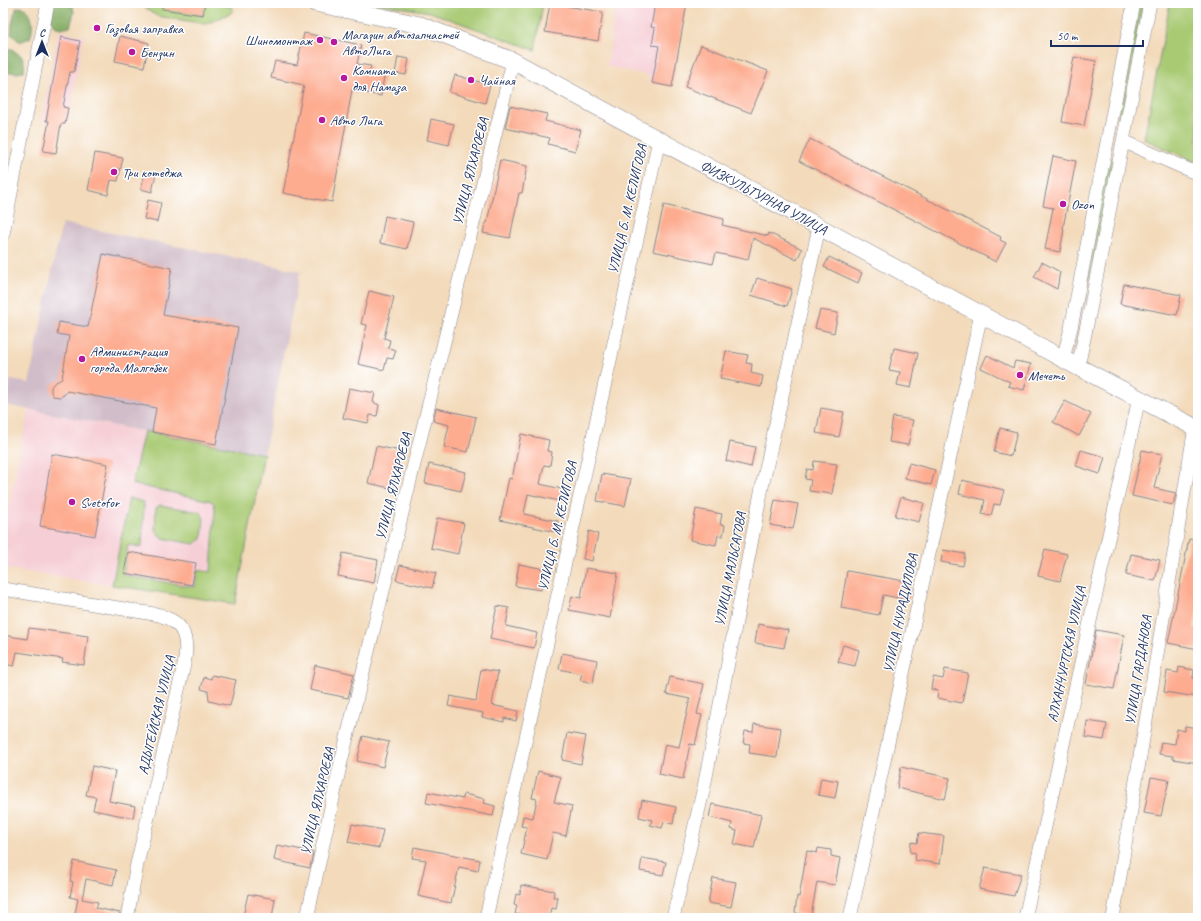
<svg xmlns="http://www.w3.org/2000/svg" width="1201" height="921" font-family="Caveat,sans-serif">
<rect width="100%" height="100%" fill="#fff"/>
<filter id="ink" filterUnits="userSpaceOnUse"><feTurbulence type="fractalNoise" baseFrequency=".025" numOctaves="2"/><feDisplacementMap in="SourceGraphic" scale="8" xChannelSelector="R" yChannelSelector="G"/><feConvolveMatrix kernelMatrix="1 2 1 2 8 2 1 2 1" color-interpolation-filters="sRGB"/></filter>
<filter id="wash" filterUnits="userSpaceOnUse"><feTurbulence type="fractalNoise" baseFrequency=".012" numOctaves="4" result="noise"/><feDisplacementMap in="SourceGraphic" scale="16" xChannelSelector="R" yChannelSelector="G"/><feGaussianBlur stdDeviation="0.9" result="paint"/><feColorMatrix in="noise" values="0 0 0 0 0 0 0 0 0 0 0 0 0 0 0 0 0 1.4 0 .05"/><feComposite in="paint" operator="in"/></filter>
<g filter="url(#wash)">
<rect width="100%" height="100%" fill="#f3daba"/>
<!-- built -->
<path fill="#f6cfd6" d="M616,3h70l-14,84 -23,-4 1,-7 -43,-10z
M59,31l25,5 -17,90 -25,-5z
M29,409l235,45 -29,150 -232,-36v-35z"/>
<!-- industrial -->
<path fill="#d1bdc9" d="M62,223l238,48 -36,183 -259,-49 5,-25 19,3z"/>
<!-- green -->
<path fill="#a9ca73" stroke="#627c68" d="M137,3h37l-1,7 30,5 2,-12h6l20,4 2,3 -2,3 -25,11 -49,-8z
M373,3h170l-8,47 -105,-38z
M1140,3h4l-23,119 -4,-1z
M1170,3h28v160l-54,-24z
M1107,159l6,1 -28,141 -4,-1z
M144,431l120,23 -29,150 -123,-19 17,-87 14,4 1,2 -2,43 -14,-2 -5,30 72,12 2,-17 14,2 4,-63 -1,-5 -3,-3 -79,-17z
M160,505l40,7 4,6 -2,21 -8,5 -32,-6 -7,-8 1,-22z"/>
<!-- forest -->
<path fill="#86ae65" stroke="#506e62" d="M53,3h19l2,9 -4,15c-7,2 -17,2 -19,-7 0,-5 2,-12 2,-17z
M20,7c14,1 14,21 10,31l-8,3h-3l-8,-7c1,-4 0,-6 1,-9 0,-4 2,-6 2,-12l2,-2v-3z
M6,49h7l3,4c8,1 9,12 8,18 -8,4 -11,0 -17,2v6l-2,4 -2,1v-29z"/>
<g id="blocks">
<!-- building -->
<path fill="#fdac90" d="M162,3h43l-2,12 -41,-6z
M550,3h17l-1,3 37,6 -5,29 -53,-9z
M655,3h32l-15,84 -20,-4 7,-37 -7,-1 3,-17 -4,-1z
M304,33l57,12 -4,19 14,2 -2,7 15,3 -3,20 -29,-6 -20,112 -49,-9 21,-108 -33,-7 4,-17 22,4z
M120,36l29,7 -5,24 -29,-6z
M61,37l19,4 -6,31h-4l-7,35 5,1 -3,16h-4l-5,29 -13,-2 6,-30h-3z
M701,45l67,26 -17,42 -66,-26z
M398,57l11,2 -3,16 -11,-2z
M1074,57l22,4 -12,65 -22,-4z
M455,75l35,10 -5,18 -36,-11z
M510,106l37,8 -2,7 36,9 -6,21 -27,-7 2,-6 -45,-10z
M431,119l23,5 -5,21 -22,-5z
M810,139l191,98 -1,3 6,3 -10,19 -197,-101z
M95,153l28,5 -5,23 -7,-1 -3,15 -20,-5z
M1053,156l23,5 -13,67 1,1 -4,23 -15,-3 8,-41 -10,-2z
M500,160l27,6 -5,27h-3l-9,45 -27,-5 2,-10h2z
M145,172l11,2 -4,18 -11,-3z
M148,200l13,3 -4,19 -13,-3z
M664,205l60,14 -2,6 46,11 1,-3 33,16 -5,11 -44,-22 -5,22 -32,-7 -3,11 -60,-13z
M385,216l28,6 -6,27 -27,-6z
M103,254l69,14 -9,47 75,13 -22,116 -64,-12 4,-24 -89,-17 -3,4 -4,2 -7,-1 -2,-4v-5l3,-4 8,-4 7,-43 -12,-2 2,-12 29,5z
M829,257l33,16 -4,10 -34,-16z
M1042,262l18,10 -3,17 -23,-12z
M757,278l35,11 -5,17 -36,-11z
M1124,284l57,11 -4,20 -57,-11z
M369,291l25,6 -10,41 6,2 -2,8 8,2 -3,9 -6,-1 -3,12 -26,-6 9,-39 -6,-1z
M820,310l18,3 -4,20 -19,-5z
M894,348l24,5 -7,35 -14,-3 3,-13 -11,-2z
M726,351l22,4 -2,8 6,1 -1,9 12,3 -2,11 -41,-8z
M987,355l26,13 2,-7 16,3 -7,26 -16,-4 2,-4 -29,-14z
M349,388l26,5 -2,9 6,3 -2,11 -7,-1 -2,8 -25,-5z
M1065,401l26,13 -12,22 -26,-14z
M436,408l40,9 -8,35 -24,-5 5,-22 -16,-4z
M821,408l23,4 -5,25 -23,-4z
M893,417l20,3 -5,25 -19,-3z
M1000,428l17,4 -6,24 -17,-4z
M521,434l28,6 -2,11 5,1 -2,14 -6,-1 -4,19 26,6 -3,12 -35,-8 -4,20 34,7 -2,11 -56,-12 9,-42 3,1z
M730,442l25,5 -4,20 -25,-6z
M376,446l25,5 -7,38 -26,-6z
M1081,450l24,7 -5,17 -24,-8z
M1142,450l20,4 -8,34 22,5 -3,12 -41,-9z
M52,454l56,10 -13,72 -55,-10z
M814,461l23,3 -5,30 -23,-3 2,-11 -6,-1 2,-10 6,1z
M909,463l26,7 -4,15 -26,-7z
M429,464l37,8 -5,19 -36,-8z
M602,474l29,5 -6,27 -28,-5z
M962,480l42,10 -4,15 -6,-1 -3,12 -9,-2 3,-14 -26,-6z
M901,497l23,6 -5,19 -24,-6z
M775,500l23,4 -5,25 -23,-4z
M696,509l26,5 -2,10 5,1 -2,11 -5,-1 -2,10 -26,-5z
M437,518l27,5 -6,31 -27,-6z
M589,531l9,3 -6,27 -9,-2z
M1189,539l9,2v66l-4,21 4,1v20l-30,-6z
M1045,549l22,5 -7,27 -22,-5z
M943,550l22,4 -2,12 -22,-4z
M128,552l68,11 -4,22 -68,-12z
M343,553l35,7 -4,23 -36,-7z
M1131,554l29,6 -5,21 -29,-6z
M519,564l26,5 -4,21 -26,-4z
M400,565l36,8 -4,15 -36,-8z
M586,568l32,5 -8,45 -41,-8 3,-14 9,2z
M847,571l64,11 -3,18 -25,-5 -4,20 -38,-7z
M497,606l12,2 -3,18 31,7 -3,15 -44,-9z
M758,624l30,6 -4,18 -29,-5z
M29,628l59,8 -4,29 -22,-3 1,-3 -46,-7 -3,14 -11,-2v-29l24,4z
M1096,630l28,5 -10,54 -28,-5z
M843,645l16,5 -4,16 -17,-4z
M562,653l35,7 -4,23 -13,-3 2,-6 -23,-5z
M315,665l39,9 -6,24 -38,-8z
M1179,667l15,3 -1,8 5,1v18l-34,-5 3,-21 11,2z
M481,669l17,3 -6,33 26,6 -2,10 -12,-3v4l-22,-5 1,-4 -35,-7 2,-10 26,5z
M945,669l23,4 -6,30 -25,-5 1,-8 -7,-1 2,-12 10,2z
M212,675l24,5 -6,26 -21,-5 -1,-10 -7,-2 3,-12 7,2z
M670,677l34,7 -7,30 5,1 -7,30 -5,-1 -7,35 -24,-5 6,-30 14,3 11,-48 -24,-5z
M1087,721l20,3 -3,16 -19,-3z
M754,724l27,4 -4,29 -28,-4 1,-9 -7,-1 2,-12 8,1z
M1185,726l13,2v35l-25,-4v-3l-14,-2 2,-12 14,2 2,-15 8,2z
M567,733l19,3 -5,28 -19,-4z
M363,736l26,6 -6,25 -26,-6z
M92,766l23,5 -6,30 26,5 -2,12 -40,-8 3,-13 -10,-2z
M901,767l49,11 -5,21 -48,-11z
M538,771l23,6 -7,25 18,4 -6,30 -13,-3 -6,27 -26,-6 6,-27 -6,-1 2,-10 10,2 4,-19 -5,-1z
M1151,777l18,3 -8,36 -17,-3z
M821,778l17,3 -3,17 -17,-3z
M428,792l35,7 1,-5 21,5 -1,4 11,3 -2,10 -67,-13z
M642,800l34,7 -3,17 -9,-2 -2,6 -12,-3 2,-5 -13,-3z
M712,804l49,11 -7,33 -20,-4 3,-13 -6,-2 1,-6 -23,-6z
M352,824l31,6 -4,18 -31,-6z
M919,833l25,3 -4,28 -25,-4 1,-7 -6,-1 1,-10 6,1z
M277,845l36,7 -3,16 -36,-8z
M414,847l66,13 -2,11 -19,-4 -8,36 -33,-7 8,-36 -14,-2z
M818,848l13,2v6l9,2 -5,27 -18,-3 -6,34 -16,-3 2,-17 2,1 8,-46 10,2z
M642,858l24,4 -3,13 -23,-4z
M74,861l42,9 -3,15 -27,-6 -4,20 16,3 -2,6 24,5 -1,5h-45l4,-19 -8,-2 3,-15 -3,-1z
M985,868l36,6 -7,22 -35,-7z
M713,878l23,4 -5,25 -23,-4z
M521,885l33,6 -1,6h5l-2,12 -5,-1 -2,10h-12l-22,-4 2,-8 -3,-1 2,-11 4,1z
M248,894l27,5 -3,19h-21l-8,-2z"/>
</g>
</g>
<g filter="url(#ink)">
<use href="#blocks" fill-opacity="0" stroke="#87848c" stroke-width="1"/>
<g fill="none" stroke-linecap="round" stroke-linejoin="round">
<defs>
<path id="minor" d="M1123,141l75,33
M3,234l45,-231
M1063,359l8,-31 63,-325
M1078,367l12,-57 60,-307
M3,589l157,26c3,2 8,3 11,5 17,9 16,30 13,45l-47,199 -10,54
M307,918l33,-152 173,-705
M486,918l173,-778
M673,918l31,-131 58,-300 57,-260
M850,918l131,-604
M1025,918l114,-520
M1113,918l82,-491"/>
<path id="major" d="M315,3l105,22 93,36 565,306 120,62"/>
</defs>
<!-- minor casing -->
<use href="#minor" stroke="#87848c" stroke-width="14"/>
<!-- major casing -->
<use href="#major" stroke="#87848c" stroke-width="18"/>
<!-- minor -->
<use href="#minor" stroke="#fff" stroke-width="13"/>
<!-- major -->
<use href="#major" stroke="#fff" stroke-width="17"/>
</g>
</g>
<!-- markers -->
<g fill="#b5179e" stroke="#fff" stroke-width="1.5">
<circle cx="97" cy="28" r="4"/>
<circle cx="320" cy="40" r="4"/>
<circle cx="334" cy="42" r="4"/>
<circle cx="132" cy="52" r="4"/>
<circle cx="344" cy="78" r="4"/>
<circle cx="471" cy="80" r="4"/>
<circle cx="322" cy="120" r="4"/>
<circle cx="114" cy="172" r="4"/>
<circle cx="1063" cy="204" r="4"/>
<circle cx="82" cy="359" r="4"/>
<circle cx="1020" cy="375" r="4"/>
<circle cx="72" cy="502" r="4"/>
</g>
<g text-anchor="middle" stroke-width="3" stroke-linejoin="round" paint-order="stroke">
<!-- poi labels -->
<g font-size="14" fill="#1b2f5e" stroke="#fff" text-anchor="start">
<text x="105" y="33">Газовая заправка</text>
<text x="342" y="39">Магазин автозапчастей<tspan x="342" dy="16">АвтоЛига</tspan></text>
<text x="312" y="45" text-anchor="end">Шиномонтаж</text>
<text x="140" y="57">Бензин</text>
<text x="352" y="75">Комната<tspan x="352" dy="16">для Намаза</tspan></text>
<text x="479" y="85">Чайная</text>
<text x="330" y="125">Авто Лига</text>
<text x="122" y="177">Три котеджа</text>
<text x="1071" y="209">Ozon</text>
<text x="90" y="356">Администрация<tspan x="90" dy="16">города Малгобек</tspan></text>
<text x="1028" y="380">Мечеть</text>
<text x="80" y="507">Svetofor</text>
</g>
<!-- street labels -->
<g font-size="14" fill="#1b2f5e" stroke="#fff">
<text transform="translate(470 171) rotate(-76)" y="5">УЛИЦА ЯЛХАРОЕВА</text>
<text transform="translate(764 197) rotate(28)" y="5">ФИЗКУЛЬТУРНАЯ УЛИЦА</text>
<text transform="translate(627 209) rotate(-77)" y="5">УЛИЦА Б. М. КЕЛИГОВА</text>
<text transform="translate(393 486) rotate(-76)" y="5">УЛИЦА ЯЛХАРОЕВА</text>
<text transform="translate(557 526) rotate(-77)" y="5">УЛИЦА Б. М. КЕЛИГОВА</text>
<text transform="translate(730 569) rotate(-79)" y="5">УЛИЦА МАЛЬСАГОВА</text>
<text transform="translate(900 613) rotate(-78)" y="5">УЛИЦА НУРАДИЛОВА</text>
<text transform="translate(1066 654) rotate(-78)" y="5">АЛХАНЧУРТСКАЯ УЛИЦА</text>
<text transform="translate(1138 670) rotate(-81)" y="5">УЛИЦА ГАРДАНОВА</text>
<text transform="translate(156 715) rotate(-77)" y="5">АДЫГЕЙСКАЯ УЛИЦА</text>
<text transform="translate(317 801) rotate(-77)" y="5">УЛИЦА ЯЛХАРОЕВА</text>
</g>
</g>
<!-- margin -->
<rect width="1201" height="921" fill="none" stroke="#fff" stroke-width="16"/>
<!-- north arrow -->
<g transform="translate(42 42)" stroke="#ffffff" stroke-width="3" paint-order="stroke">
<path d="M0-3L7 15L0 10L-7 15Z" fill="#1b2f5e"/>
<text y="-6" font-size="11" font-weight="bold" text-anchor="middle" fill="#1b2f5e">С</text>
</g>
<!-- scale -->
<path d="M1051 40v6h92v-6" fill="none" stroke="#1b2f5e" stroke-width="2"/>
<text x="1057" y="40" font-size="12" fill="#1b2f5e" stroke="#ffffff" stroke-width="3" paint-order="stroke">50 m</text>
</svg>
